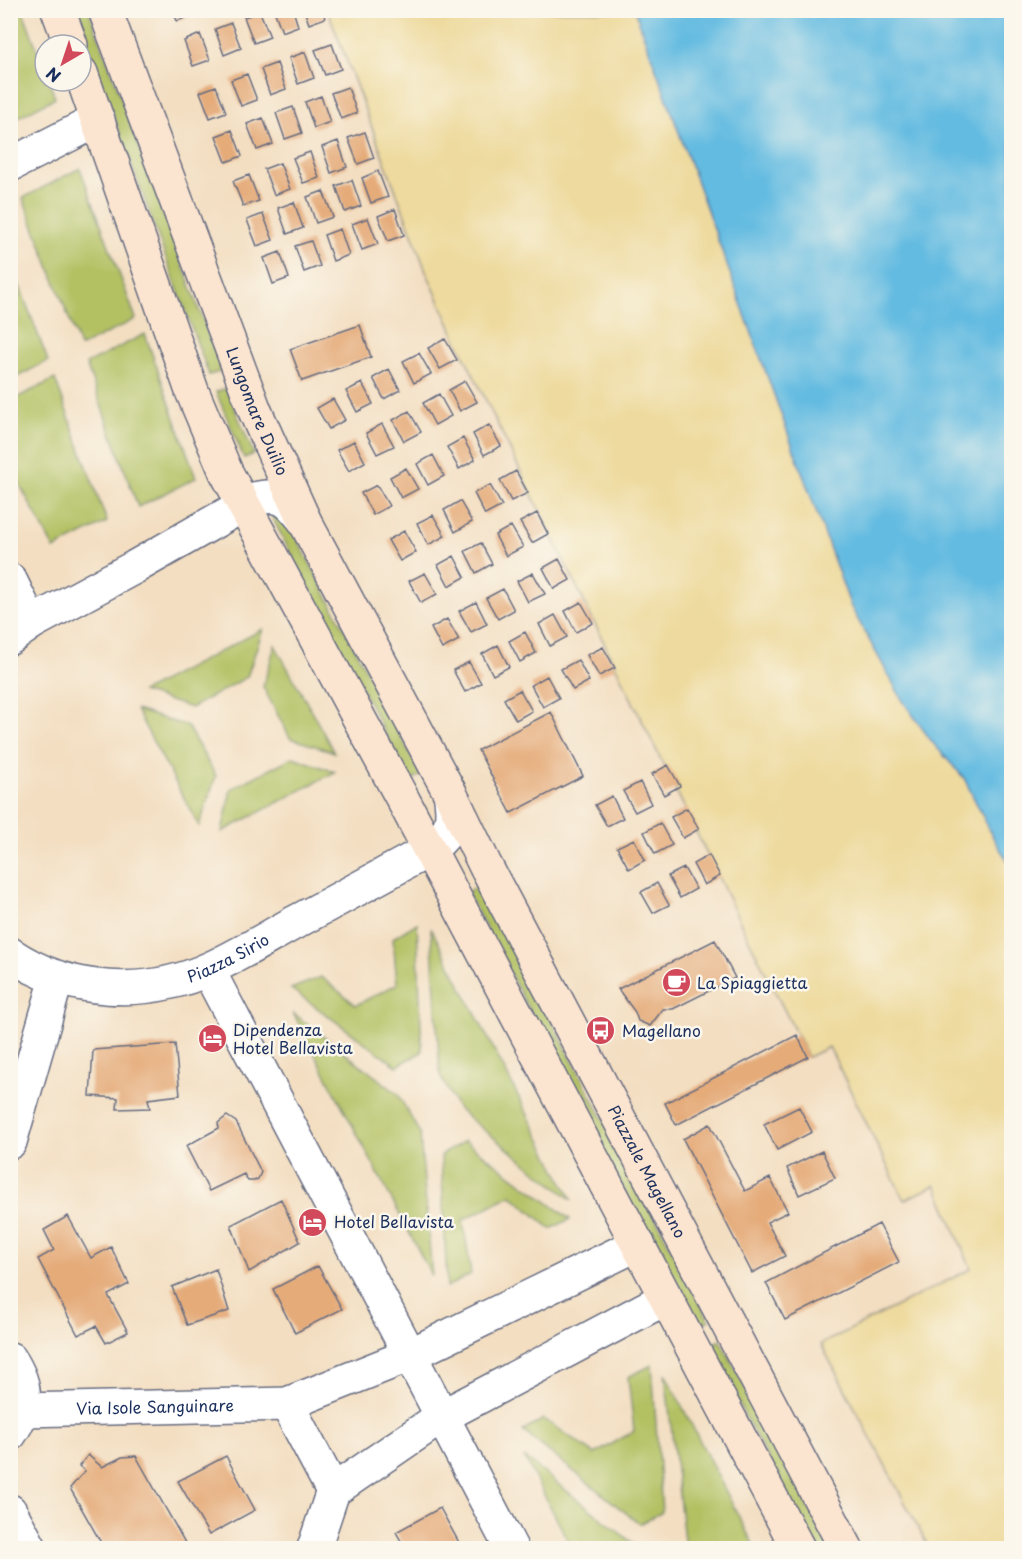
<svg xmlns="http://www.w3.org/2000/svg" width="1022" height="1559" font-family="'Playpen Sans',sans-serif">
<rect width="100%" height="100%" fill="#fbf7ec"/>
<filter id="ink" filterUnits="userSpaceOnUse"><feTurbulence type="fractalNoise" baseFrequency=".0167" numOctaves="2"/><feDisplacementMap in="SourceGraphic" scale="12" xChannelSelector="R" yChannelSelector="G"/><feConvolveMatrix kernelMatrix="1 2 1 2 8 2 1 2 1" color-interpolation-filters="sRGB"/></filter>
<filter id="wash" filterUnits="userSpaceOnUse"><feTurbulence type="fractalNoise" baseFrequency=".008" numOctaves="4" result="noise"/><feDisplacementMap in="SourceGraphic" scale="24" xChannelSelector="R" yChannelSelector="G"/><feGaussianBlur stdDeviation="1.35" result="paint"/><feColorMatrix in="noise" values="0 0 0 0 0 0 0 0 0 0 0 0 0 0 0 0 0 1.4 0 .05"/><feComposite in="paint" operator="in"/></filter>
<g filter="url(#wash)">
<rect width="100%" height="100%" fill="#f3dec1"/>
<!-- green -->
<path fill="#b3c163" stroke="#677860" stroke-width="1.5" d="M11,10l12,1 22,60v10h4l6,17 -44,23z
M75,11h14l133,360 -13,4z
M80,168l56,151 -56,28 -57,-149z
M10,261l38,100 -37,19h-1z
M145,334l51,144 -58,29 -52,-143z
M55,379l52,143 -53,27 -43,-81 -1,-67z
M226,388l28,66 -10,4 -28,-66z
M283,512l138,263 -11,6 -138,-264z
M263,629l-16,48 -56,31 -49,-16z
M275,645l59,107 -44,-14 -27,-51z
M136,710l51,16 29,50 -17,50z
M293,757l42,15 -113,60 9,-43z
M480,885l229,435 -13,7 -229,-435z
M417,923l5,129 -25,14 -106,-77 30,-12 35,28 41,-21 -4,-46z
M431,928l141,272 -114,-91 -18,-34z
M293,1013l105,81 22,40 12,142z
M465,1141l105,78 -19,10 -40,-34 -48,25 8,54 -24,13 -6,-132z
M720,1340l111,208h-16l-107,-202z
M652,1365l10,147 -22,12 -117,-93 21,-12 51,35 39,-23 -6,-54z
M665,1373l90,175h-67l-4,-8z
M524,1457l115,91h-67z"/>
<!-- sand -->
<path fill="#eeda9e" stroke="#84847e" stroke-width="1.5" d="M328,11h307l216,596 52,94 29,41 32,36 31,63 16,25 -1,682h-81l-108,-204 150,-75 -35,-84 -32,15 -75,-153 -21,10 -66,-131 -285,-585 -31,-70z"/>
<!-- water -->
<path fill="#64bbe1" stroke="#4075a0" stroke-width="1.5" d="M635,11h376v855l-16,-25 -31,-63 -32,-36 -29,-41 -52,-94z"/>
<g id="blocks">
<!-- building -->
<path fill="#e5ac7a" d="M173,10h18l2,5 -16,6z
M274,10h19l5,16 -16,6z
M304,10h18l3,8 -16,6z
M260,12l10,25 -16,6 -10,-26z
M231,23l10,25 -17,7 -9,-26z
M200,34l10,26 -17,6 -9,-25z
M332,44l9,25 -16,6 -10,-25z
M305,52l9,26 -16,6 -9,-26z
M277,63l9,26 -16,6 -9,-26z
M247,74l10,26 -16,6 -10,-26z
M216,86l10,26 -16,6 -10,-26z
M348,87l9,26 -16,6 -10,-26z
M321,96l9,26 -16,6 -9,-26z
M293,107l9,26 -17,6 -9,-26z
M263,118l10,26 -16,6 -10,-26z
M232,130l10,26 -16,6 -10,-26z
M365,132l9,26 -16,6 -10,-26z
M338,141l9,26 -16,6 -9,-26z
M310,152l9,26 -16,5 -10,-25z
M280,163l10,26 -16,6 -10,-26z
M378,171l10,26 -17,6 -9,-25z
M249,175l10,26 -16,5 -10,-25z
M352,180l9,26 -16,6 -9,-26z
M323,191l10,26 -17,6 -9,-26z
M294,202l9,26 -16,6 -9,-26z
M395,209l9,26 -16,6 -10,-25z
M263,214l10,26 -16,6 -10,-26z
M368,218l10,26 -16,6 -10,-26z
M340,229l9,26 -16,6 -9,-26z
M311,241l9,25 -16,6 -9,-26z
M280,252l9,26 -16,6 -9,-26z
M360,325l11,32 -69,24 -12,-32z
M445,339l12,21 -17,9 -12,-21z
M419,353l12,21 -17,9 -11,-22z
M389,369l11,21 -16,9 -11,-21z
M465,381l12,21 -17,9 -11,-21z
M362,383l11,21 -16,8 -11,-21z
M439,394l12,22 -16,9 -12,-22z
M333,399l12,21 -16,9 -12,-21z
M409,411l12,21 -17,9 -11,-21z
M382,424l12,22 -17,8 -11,-21z
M489,425l12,21 -17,9 -11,-21z
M463,438l12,22 -16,9 -12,-22z
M354,441l11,21 -16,9 -12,-21z
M433,455l11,21 -16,9 -11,-21z
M406,468l12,21 -17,9 -11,-21z
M516,471l12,22 -17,8 -11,-21z
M377,485l12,21 -16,9 -12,-22z
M490,485l12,21 -17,9 -11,-22z
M460,501l12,21 -17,10 -11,-22z
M537,513l11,21 -16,9 -12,-21z
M433,515l12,21 -17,9 -11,-22z
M511,526l12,21 -17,9 -11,-21z
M404,531l12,21 -16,9 -12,-21z
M481,543l11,21 -16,9 -11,-22z
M454,556l11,21 -16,9 -11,-21z
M559,559l11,21 -16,9 -11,-21z
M425,573l12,21 -16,9 -12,-22z
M533,573l12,21 -17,8 -11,-21z
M503,589l11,21 -16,9 -12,-21z
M476,602l11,22 -16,8 -12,-21z
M581,602l12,21 -17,9 -11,-21z
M555,615l12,22 -17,9 -11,-22z
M447,619l12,21 -17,9 -11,-21z
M525,632l11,21 -16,9 -11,-21z
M498,645l11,22 -16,8 -11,-21z
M603,647l12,21 -16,8 -12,-21z
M578,660l11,21 -16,9 -12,-21z
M469,662l12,21 -16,9 -12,-22z
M547,676l12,22 -16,9 -12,-22z
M520,690l12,21 -16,9 -12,-21z
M551,712l32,64 -72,37 -33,-63z
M668,765l12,21 -16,9 -12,-21z
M640,782l11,22 -16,8 -12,-21z
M612,796l11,22 -16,8 -12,-21z
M687,808l12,21 -16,9 -12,-21z
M660,823l12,22 -17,9 -11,-22z
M634,839l11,21 -16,9 -12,-22z
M709,855l11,21 -16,9 -11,-21z
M684,868l12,21 -16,9 -12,-22z
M657,883l12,22 -16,8 -12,-21z
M715,940l20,38 -62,31h-10l-13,17 -12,-5 -3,-9 -17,-23z
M797,1035l11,22 -132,68 -11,-22z
M175,1044l5,51 -32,4 2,9 -33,1 1,-11 -28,-2 3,-46z
M799,1107l13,25 -35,18 -13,-26z
M227,1116l9,6 25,50 -3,7 -4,2h-6l-4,-7 -35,17 -23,-45 33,-18 -1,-5z
M710,1124l35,67 25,-13 18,34 -21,10 18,34 -33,17 -69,-134z
M822,1151l13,27 -36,17 -12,-27z
M281,1199l19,43 -51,30 -18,-47z
M68,1216l23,42 20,-11 18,37 -21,11 20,37 -22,11 -10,-17 -18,9 -40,-76 16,-9 -10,-20z
M879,1224l20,38 -114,58 -19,-37z
M318,1266l24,43 -47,24 -22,-44z
M216,1269l13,42 -42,14 -15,-38z
M88,1455l14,12 20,-10 14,-1 52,92h-84l-34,-60 15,-17 -6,-5z
M226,1456l29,54 -46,25 -31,-54z
M440,1508l22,40h-57l-9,-16z"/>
</g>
</g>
<g filter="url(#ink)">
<use href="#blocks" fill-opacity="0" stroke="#676c81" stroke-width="1.5"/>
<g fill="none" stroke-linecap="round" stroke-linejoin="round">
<defs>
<g id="minor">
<path d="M10,165l88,-45"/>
<path d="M10,580l21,43"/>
<path d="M208,970l303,578"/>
<path d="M10,1142l47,-164"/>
<path d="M10,1359c18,27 18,49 0,75"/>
<path d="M287,1404l46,87"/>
<path id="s1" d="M23,1410l264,-6 123,-49 228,-111"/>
<path d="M333,1491l108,-74 225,-119"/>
<path d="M10,1511l20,37"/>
<path d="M314,1548l19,-57"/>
</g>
<g id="tertiary">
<path d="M10,638l21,-15 104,-56 119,-68c27,-7 34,1 50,21"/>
<path id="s2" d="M10,954c59,40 137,44 201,14 28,-13 54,-29 81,-44 46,-24 91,-49 137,-74 23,-18 26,-28 21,-57"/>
</g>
<g id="secondary">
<path d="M58,10l13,35"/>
<path id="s3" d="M105,10l150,401 49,109 146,273 35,72 361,683"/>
<path d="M81,73l111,318 34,81 175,324 397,752"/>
</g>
</defs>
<!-- minor casing -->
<use href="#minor" stroke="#676c81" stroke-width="36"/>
<!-- tertiary casing -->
<use href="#tertiary" stroke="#676c81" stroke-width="36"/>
<!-- secondary casing -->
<use href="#secondary" stroke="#676c81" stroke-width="36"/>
<!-- minor -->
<use href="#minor" stroke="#fff" stroke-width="33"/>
<!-- tertiary -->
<use href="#tertiary" stroke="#fff" stroke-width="33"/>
<!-- secondary -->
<use href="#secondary" stroke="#fce5d0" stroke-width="33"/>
</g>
</g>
<!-- icons -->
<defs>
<symbol id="cafe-disc" viewBox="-11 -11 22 22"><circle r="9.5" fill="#d1495b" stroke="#fbf7ec"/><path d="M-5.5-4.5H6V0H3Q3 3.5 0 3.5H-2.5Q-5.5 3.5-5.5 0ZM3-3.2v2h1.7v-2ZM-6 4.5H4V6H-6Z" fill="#fff"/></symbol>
<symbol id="bus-disc" viewBox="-11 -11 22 22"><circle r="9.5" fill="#d1495b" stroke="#fbf7ec"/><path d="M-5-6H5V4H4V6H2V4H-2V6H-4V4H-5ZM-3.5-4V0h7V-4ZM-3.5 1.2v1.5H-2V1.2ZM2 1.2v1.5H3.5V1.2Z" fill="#fff"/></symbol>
<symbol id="hotel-disc" viewBox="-11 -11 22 22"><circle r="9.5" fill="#d1495b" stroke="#fbf7ec"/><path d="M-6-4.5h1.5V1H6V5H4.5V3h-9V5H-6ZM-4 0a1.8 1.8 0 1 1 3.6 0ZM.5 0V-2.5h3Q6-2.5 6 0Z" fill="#fff"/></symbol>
</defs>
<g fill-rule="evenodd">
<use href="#cafe-disc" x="660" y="966" width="33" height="33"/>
<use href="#bus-disc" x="584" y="1014" width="33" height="33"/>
<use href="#hotel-disc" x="196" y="1022" width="33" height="33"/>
<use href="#hotel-disc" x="296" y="1206" width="33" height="33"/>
</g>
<g text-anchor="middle" stroke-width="5" stroke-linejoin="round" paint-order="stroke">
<!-- street labels -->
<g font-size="16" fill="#1b2f5e" stroke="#fbf7ec">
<text dy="6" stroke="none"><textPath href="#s3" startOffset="429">Lungomare Duilio</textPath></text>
<text dy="6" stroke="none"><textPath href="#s2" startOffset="230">Piazza Sirio</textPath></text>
<text dy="6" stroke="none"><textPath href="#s3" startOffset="1284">Piazzale Magellano</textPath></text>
<text dy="6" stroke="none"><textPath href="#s1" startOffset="132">Via Isole Sanguinare</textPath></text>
</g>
<!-- poi labels -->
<g font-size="16" fill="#1b2f5e" stroke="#fbf7ec" text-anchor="start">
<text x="697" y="989">La Spiaggietta</text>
<text x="233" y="1036">Dipendenza<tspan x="233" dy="18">Hotel Bellavista</tspan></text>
<text x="622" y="1037">Magellano</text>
<text x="334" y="1228">Hotel Bellavista</text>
</g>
</g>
<!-- margin -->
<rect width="1022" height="1559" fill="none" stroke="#fbf7ec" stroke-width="36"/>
<!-- north arrow -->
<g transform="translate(63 63) rotate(219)"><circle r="28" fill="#fbf7ec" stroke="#a1a7b3" stroke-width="1.5"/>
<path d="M0-4.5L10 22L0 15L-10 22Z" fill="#d1495b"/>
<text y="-9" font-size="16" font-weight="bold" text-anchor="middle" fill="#1b2f5e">N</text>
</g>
</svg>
